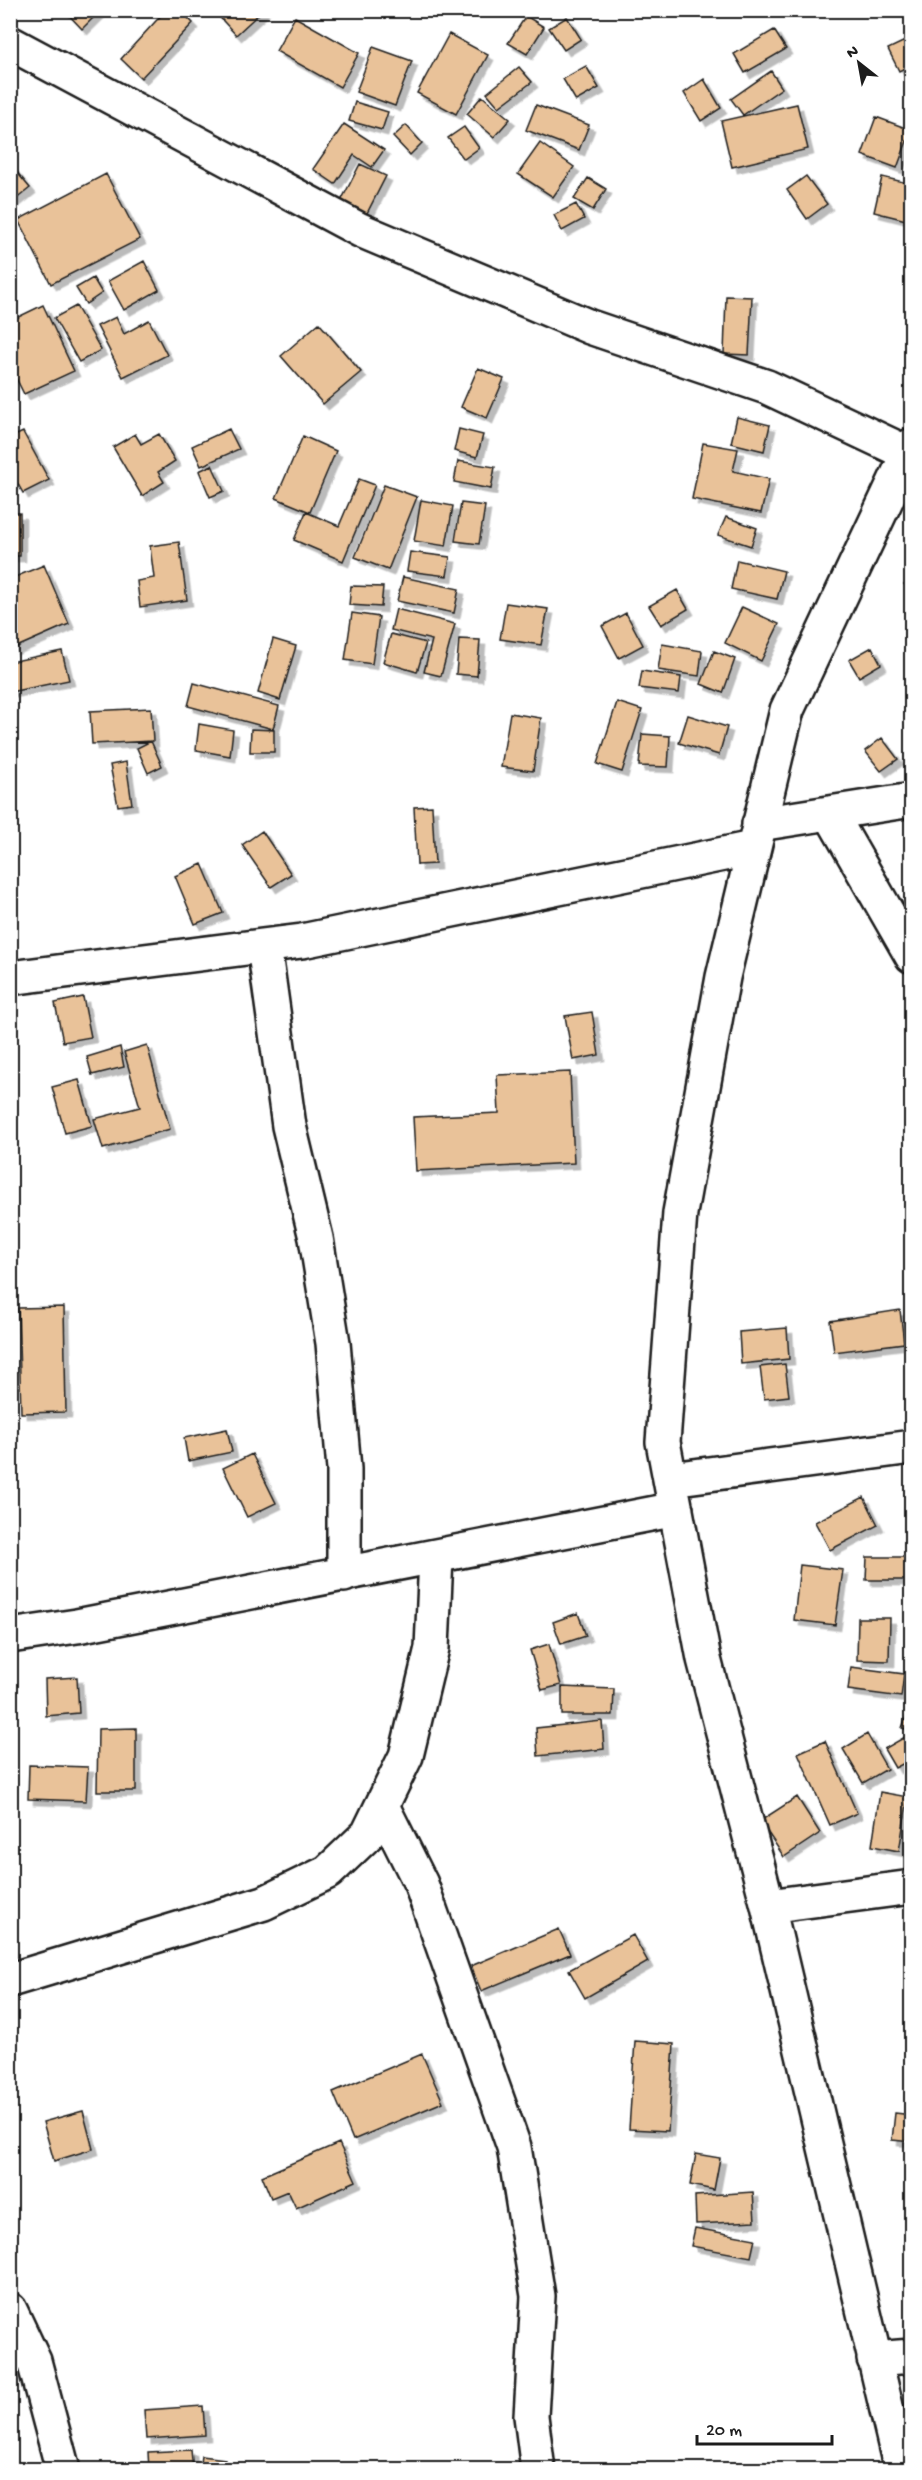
<svg xmlns="http://www.w3.org/2000/svg" width="922" height="2480" font-family="'Gochi Hand',sans-serif">
<defs>
<filter id="shadow"><feDropShadow dx="5.5" dy="5.5" stdDeviation="0" flood-color="#0004"/></filter>
</defs>
<rect width="100%" height="100%" fill="#fff"/>
<filter id="ink" filterUnits="userSpaceOnUse"><feTurbulence type="fractalNoise" baseFrequency=".0167" numOctaves="2"/><feDisplacementMap in="SourceGraphic" scale="12" xChannelSelector="R" yChannelSelector="G"/><feConvolveMatrix kernelMatrix="1 2 1 2 8 2 1 2 1" color-interpolation-filters="sRGB"/></filter>
<g filter="url(#ink)">
<!-- building -->
<path fill="#e9c299" stroke="#1c1c1c" stroke-width="1.5" filter="url(#shadow)" d="M64,10h37l-19,19z
M166,10h14l13,13 -52,55 -20,-19z
M213,10h50l-27,25z
M526,16l18,11 -17,27 -19,-11z
M295,17l64,36 -19,34 -64,-36z
M567,17l14,22 -17,11 -15,-22z
M774,30l12,19 -41,24 -11,-19z
M449,34l39,21 -32,59 -39,-21z
M907,40l5,8v16l-13,7 -11,-22z
M373,47l39,14 -17,45 -39,-14z
M586,66l13,22 -23,13 -13,-22z
M519,67l13,15 -33,25 -12,-14z
M771,71l11,17 -39,27 -12,-16z
M704,79l17,29 -20,13 -17,-28z
M482,96l28,23 -16,18 -27,-23z
M355,102l33,10 -6,18 -33,-9z
M797,104l11,45 -76,18 -11,-46z
M536,105l53,20 -10,25 -53,-20z
M876,117l35,13 -14,38 -35,-13z
M344,124l40,26 -12,17 -18,-12 -19,29 -22,-15z
M406,125l16,18 -12,12 -17,-18z
M464,127l15,21 -15,11 -16,-21z
M540,143l34,24 -21,30 -35,-23z
M10,164l20,24 -20,16z
M360,164l26,12 -23,45 -26,-12z
M106,174l34,65 -89,45 -33,-64z
M806,176l21,28 -20,15 -20,-29z
M882,177l30,7v14l-6,22 -32,-8z
M588,178l18,11 -13,21 -19,-11z
M576,204l8,15 -22,12 -8,-16z
M144,261l15,29 -35,20 -16,-29z
M93,278l9,15 -16,11 -10,-16z
M726,296l26,1 -3,58 -25,-1z
M43,305l31,66 -50,23 -14,-28v-45z
M76,306l25,44 -22,12 -25,-44z
M116,317l8,17 25,-14 18,35 -44,22 -26,-51z
M319,323l42,49 -38,32 -42,-48z
M478,368l26,11 -17,39 -26,-11z
M737,417l33,8 -6,26 -33,-8z
M229,429l10,20 -38,17 -9,-20z
M459,429l24,6 -6,22 -23,-6z
M23,432l26,48 -26,13 -13,-23v-32z
M135,434l6,10 18,-10 16,27 -17,11 6,10 -22,14 -29,-49z
M303,436l33,15 -26,61 -34,-14z
M703,443l35,6 -5,22 36,8 -8,34 -69,-14z
M458,461l37,6 -4,22 -37,-7z
M212,465l12,26 -14,6 -11,-26z
M359,479l16,6 -32,76 -49,-21 12,-28 33,14z
M384,485l33,12 -29,73 -33,-13z
M421,500l32,6 -7,40 -32,-5z
M461,503l24,3 -6,38 -24,-3z
M10,513h10v43h-10z
M726,517l31,11 -6,18 -33,-11z
M179,542l8,58 -47,7 -3,-26 17,-3 -4,-32z
M410,552l40,5 -3,19 -40,-5z
M737,560l47,11 -7,28 -46,-10z
M44,565l25,59 -57,25 -2,-70z
M403,577l56,12 -5,24 -57,-12z
M912,579v16l-8,-11z
M351,586l32,1 -2,20 -32,-2z
M677,590l11,19 -27,16 -12,-19z
M506,603l42,6 -7,36 -41,-6z
M742,607l37,17 -18,37 -36,-18z
M396,609l59,15 -14,52 -17,-4 8,-32 -41,-10z
M352,613l27,4 -7,47 -27,-4z
M626,613l17,32 -24,13 -17,-32z
M391,634l35,9 -9,29 -34,-10z
M273,639l23,7 -16,54 -22,-7z
M459,639l21,1 -3,36 -21,-2z
M662,644l40,7 -3,25 -41,-6z
M872,647l9,17 -22,13 -10,-17z
M62,651l7,29 -59,12v-30z
M714,651l21,8 -12,34 -22,-9z
M642,671l39,6 -2,16 -40,-5z
M194,683l85,23 -6,23 -85,-23z
M617,702l25,8 -20,62 -25,-8z
M151,708l2,33 -61,3 -2,-33z
M510,713l31,5 -8,53 -32,-4z
M688,715l39,12 -8,28 -40,-12z
M199,724l34,6 -3,26 -34,-6z
M251,729l23,1v22h-24z
M642,734l28,2 -2,31 -29,-1z
M882,738l16,21 -17,12 -16,-20z
M151,741l11,25 -14,7 -11,-25z
M126,762l6,42 -14,2 -8,-41z
M432,806l3,58 -18,1 -3,-58z
M262,831l29,43 -20,13 -29,-42z
M202,864l21,49 -28,11 -20,-48z
M83,997l8,40 -28,5 -8,-39z
M592,1012l7,43 -26,5 -8,-44z
M147,1045l23,84 -67,20 -9,-30 46,-12 -16,-55z
M120,1047l4,20 -32,8 -5,-18z
M570,1072l4,91 -158,8 -3,-54 86,-4 -2,-38z
M79,1080l13,46 -27,7 -13,-46z
M64,1307l2,105 -45,1 -3,-105z
M900,1310l4,33 -70,9 -4,-31z
M787,1328l2,31 -48,5 -2,-32z
M785,1364l4,32 -25,3 -4,-32z
M227,1429l5,23 -44,9 -4,-23z
M252,1454l24,49 -29,14 -24,-49z
M864,1497l14,28 -48,25 -15,-28z
M867,1557h45v23h-46z
M800,1565l43,5 -8,55 -41,-5z
M578,1613l8,23 -25,8 -8,-22z
M858,1618h32l-1,43 -32,-1z
M549,1644l12,41 -19,5 -12,-40z
M851,1667l53,7 -3,23 -53,-7z
M77,1677l2,36 -33,3 -1,-37z
M562,1687l52,2 -1,26h-51z
M912,1700v31l-10,-3z
M602,1721l2,28 -66,7 -2,-28z
M136,1728v63h-39l1,-62z
M912,1733v26l-17,9 -11,-19z
M867,1734l20,35 -24,14 -20,-34z
M825,1741l32,72 -27,12 -32,-72z
M29,1765l59,2 -2,34 -58,-2z
M912,1768v19l-9,-14z
M880,1792l28,5 -9,54 -27,-5z
M797,1797l23,36 -36,24 -24,-36z
M559,1929l11,25 -89,37 -10,-25z
M633,1935l15,27 -63,36 -16,-28z
M635,2041l39,3 -6,87 -39,-2z
M422,2054l21,48 -90,38 -20,-48z
M83,2111l10,38 -39,12 -11,-39z
M895,2113l17,2v27l-20,-2z
M339,2143l17,38 -60,27 -8,-17 -17,7 -9,-22z
M696,2154l24,4 -6,32 -24,-5z
M753,2192l2,29 -59,3 -1,-28z
M695,2228l60,11 -4,18 -60,-11z
M203,2406l2,29 -59,4 -2,-29z
M191,2450l2,20h-44l-1,-18z
M202,2456l23,3 -2,11h-23z
M378,2466l33,1v3h-33z"/>
<g fill="none" stroke-linecap="round" stroke-linejoin="round">
<defs>
<path id="minor" d="M10,43l350,187 230,97 177,60 140,66
M830,813l82,143
M759,824l153,-24
M264,946l25,180 27,112 17,105 11,126v106
M10,978l292,-37 451,-93
M671,1479l241,-32
M10,1636l67,-10 599,-117
M382,1806l39,78 93,263 24,149 -7,120 7,54
M768,1906l144,-19
M10,1980l254,-77 64,-31 40,-38 38,-78 26,-108 4,-91
M10,2310l24,51 29,109
M874,2359l38,-3
M903,2470l-5,-13 -130,-551 -64,-247 -41,-217 17,-229 43,-236 64,-267 125,-265"/>
</defs>
<!-- minor casing -->
<use href="#minor" stroke="#1c1c1c" stroke-width="38"/>
<!-- minor -->
<use href="#minor" stroke="#fff" stroke-width="33"/>
</g>
</g>
<!-- margin -->
<rect width="922" height="2480" fill="none" stroke="#fff" stroke-width="36"/>
<rect x="18" y="18" width="886" height="2444" fill="none" stroke="#1c1c1c" stroke-width="2" filter="url(#ink)"/>
<!-- north arrow -->
<g transform="translate(859 63) rotate(329)" stroke="#ffffff" stroke-width="4.5" paint-order="stroke">
<path d="M0-4.5L10 22L0 15L-10 22Z" fill="#1c1c1c"/>
<text y="-9" font-size="16" font-weight="bold" text-anchor="middle" fill="#1c1c1c">N</text>
</g>
<!-- scale -->
<path d="M697 2435v9h135v-9" fill="none" stroke="#1c1c1c" stroke-width="3"/>
<text x="706" y="2435" font-size="18" fill="#1c1c1c" stroke="#ffffff" stroke-width="4.5" paint-order="stroke">20 m</text>
</svg>
